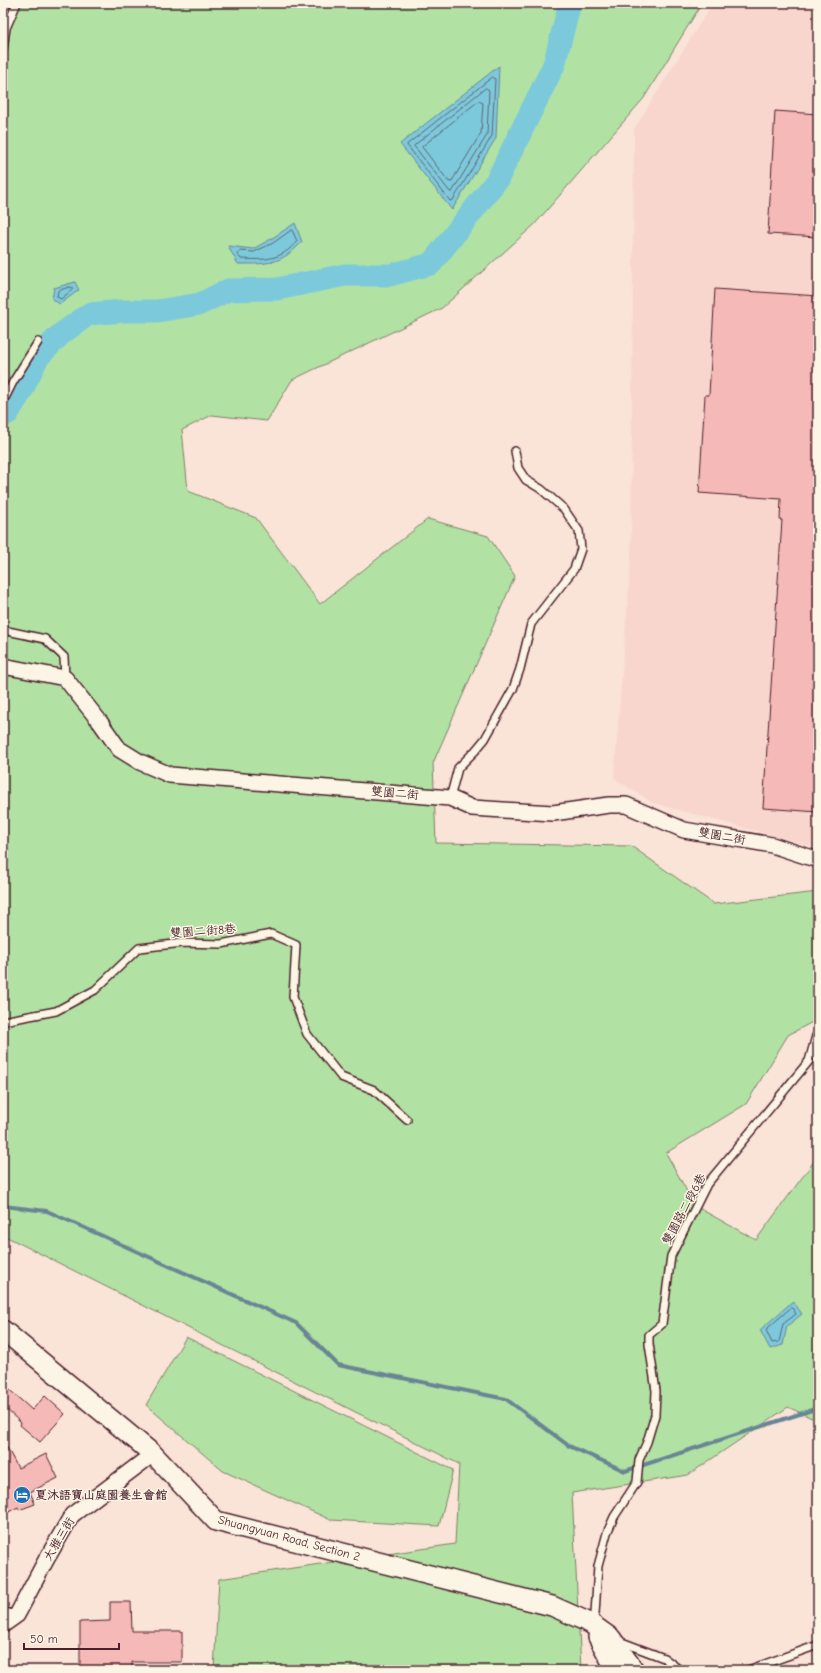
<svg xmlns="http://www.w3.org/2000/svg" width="821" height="1673" font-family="'Comic Neue','LXGW WenKai TC',sans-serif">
<rect width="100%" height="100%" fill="#fae3d7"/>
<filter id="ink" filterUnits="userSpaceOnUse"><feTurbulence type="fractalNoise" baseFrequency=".025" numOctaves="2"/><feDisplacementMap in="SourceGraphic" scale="8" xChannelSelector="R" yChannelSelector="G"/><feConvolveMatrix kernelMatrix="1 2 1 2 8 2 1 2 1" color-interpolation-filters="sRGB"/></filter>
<g filter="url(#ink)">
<!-- built -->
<path fill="#f8d6cd" d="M713,3h105v845l-165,-45 -39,-25 17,-219 3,-430z"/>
<!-- green -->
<path fill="#b1e2a3" stroke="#7e8067" d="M3,3h699l-58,95 -110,127 -92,83 -150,72 -25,41 -55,-6 -30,15 6,61 68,27 64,86 108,-85 60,17 27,40 -82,187 3,80 195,3 83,58 104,-12v127l-30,16 -42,69 -80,49 29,53 61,34 62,-84v265l-30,-14 -100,68 -116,18 9,177h-367l5,-91 236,-35 4,-80 -456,-229z
M186,1337l267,133 -14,56 -108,-6 -108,-49 -77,-66z"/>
<!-- water -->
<path fill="#7dc9dc" stroke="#698595" d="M499,66l-3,72 -44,72 -52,-66z
M295,223l7,19c-22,23 -34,22 -64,22l-10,-18 25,3 18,-10z
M75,282l4,8 -19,14 -8,-5 2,-11z
M793,1301l9,13 -15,12 -4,19 -13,4 -10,-19z"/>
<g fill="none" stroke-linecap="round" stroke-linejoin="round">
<!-- shore -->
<path stroke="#5e6372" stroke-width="1" d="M493,77l2,2 -3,57 -39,64 -3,1 -43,-56z
M486,88l3,2 -2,45 -35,57h-2l-36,-46z
M479,101l4,2 -2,30 -29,48 -3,1 -27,-35z
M292,230l5,11c-16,20 -33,19 -56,18l-4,-5 2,-3 15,1 19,-9z
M70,287l3,1 -1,2 -11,9 -4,-2 1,-6z
M791,1308l2,1 3,5 -13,10 -4,18 -7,1 -6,-13z"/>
<!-- stream -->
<path stroke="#698595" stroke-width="4" d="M3,1206l44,5 249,112 42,42 168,34 63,47 56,25 193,-63"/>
<!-- river -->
<path stroke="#7dc9dc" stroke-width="23" d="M3,416l5,-3 13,-21 17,-35 23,-23 28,-20 35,-3h33l43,-7 28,-14 49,-1 68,-14h45l41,-11 66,-84 57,-115 16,-62"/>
</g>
<!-- building -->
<path fill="#f5b9b7" stroke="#4a1f2b" d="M775,111l43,3v123l-50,-3z
M715,289l103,7v516l-55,-4 19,-288h-2l1,-21 -82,-6 6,-98h4z
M3,1384l29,26 13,-14 20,18 -25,28 -20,-17 1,-2 -18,-17z
M3,1440l15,28 28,-14 12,24 -28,14 5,12 -16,6 -1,-3 -15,8z
M110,1602h21l1,29h50v31h-50v8h-52v-48l30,-1z"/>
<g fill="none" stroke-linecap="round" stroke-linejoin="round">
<defs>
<path id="service" d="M3,49l3,-21 11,-25
M3,402l10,-20 25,-40
M3,630l42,9 19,18 1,21
M450,798l8,-30 17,-17 10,-12 28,-50 7,-20 11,-45 43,-55 7,-20 -2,-18 -15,-22 -23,-20 -15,-9 -8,-12 -3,-17
M3,1021l53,-10 39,-21 44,-42 44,-5 38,1 50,-10 25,11 -3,52 14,37 34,43 33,13 33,30
M3,1611l12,4
M590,1623l5,-9 3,-48 9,-33 7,-16 23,-35 2,-22 8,-18 8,-27 1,-24 -7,-47v-9l13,-11 9,-68 36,-72 102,-123 7,-25 2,-1
M619,1641l45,17 16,12
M748,1670l70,-25"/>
<path id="minor" d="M3,666l62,12 35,44 19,27 21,13 30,13 280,23 22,10 81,5 56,-8h17l58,25 88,15 46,15
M3,1625l14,-10 29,-55 26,-45 81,-61"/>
<path id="tertiary" d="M3,1330l150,124 63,67 336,85 38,17 21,15 23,32
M598,1637l18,33"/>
</defs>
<!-- service casing -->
<use href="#service" stroke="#4a1f2b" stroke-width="10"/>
<!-- minor casing -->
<use href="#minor" stroke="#4a1f2b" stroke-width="18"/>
<!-- tertiary casing -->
<use href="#tertiary" stroke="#4a1f2b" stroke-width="22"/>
<!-- service -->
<use href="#service" stroke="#fcf5e5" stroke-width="7"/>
<!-- minor -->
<use href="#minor" stroke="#fcf5e5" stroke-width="15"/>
<!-- tertiary -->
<use href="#tertiary" stroke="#fcf5e5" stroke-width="19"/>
</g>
</g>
<!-- icons -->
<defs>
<symbol id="hotel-disc" viewBox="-11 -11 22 22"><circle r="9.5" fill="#1f6fb2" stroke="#fcf5e5"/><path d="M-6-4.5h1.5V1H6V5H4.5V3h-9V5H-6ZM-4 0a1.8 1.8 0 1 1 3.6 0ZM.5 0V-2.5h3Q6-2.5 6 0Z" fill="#fff"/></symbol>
</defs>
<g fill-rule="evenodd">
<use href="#hotel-disc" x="12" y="1485" width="20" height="20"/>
</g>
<g text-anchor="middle" stroke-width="3" stroke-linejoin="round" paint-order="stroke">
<!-- street labels -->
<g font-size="12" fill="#4a1f2b" stroke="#fcf5e5">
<text transform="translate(395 793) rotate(5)" y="4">雙園二街</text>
<text transform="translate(722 836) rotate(10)" y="4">雙園二街</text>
<text transform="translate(203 931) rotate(-4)" y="4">雙園二街8巷</text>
<text transform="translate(684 1209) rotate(-62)" y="4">雙園路二段6巷</text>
<text transform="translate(289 1538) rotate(15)" y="4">Shuangyuan Road, Section 2</text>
<text transform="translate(59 1539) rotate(-59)" y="4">大雅三街</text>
</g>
<!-- poi labels -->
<g font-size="12" font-weight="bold" fill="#4a1f2b" stroke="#fcf5e5" text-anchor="start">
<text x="35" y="1499">夏沐語寶山庭園養生會館</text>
</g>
</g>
<!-- margin -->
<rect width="821" height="1673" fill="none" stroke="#fcf5e5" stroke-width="16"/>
<rect x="8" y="8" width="805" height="1657" fill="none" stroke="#4a1f2b" stroke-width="1.5" filter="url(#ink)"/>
<!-- scale -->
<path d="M24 1643v6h95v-6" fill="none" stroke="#4a1f2b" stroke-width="2"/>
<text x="30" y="1643" font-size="12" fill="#4a1f2b" stroke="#fcf5e5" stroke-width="3" paint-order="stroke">50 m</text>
</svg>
